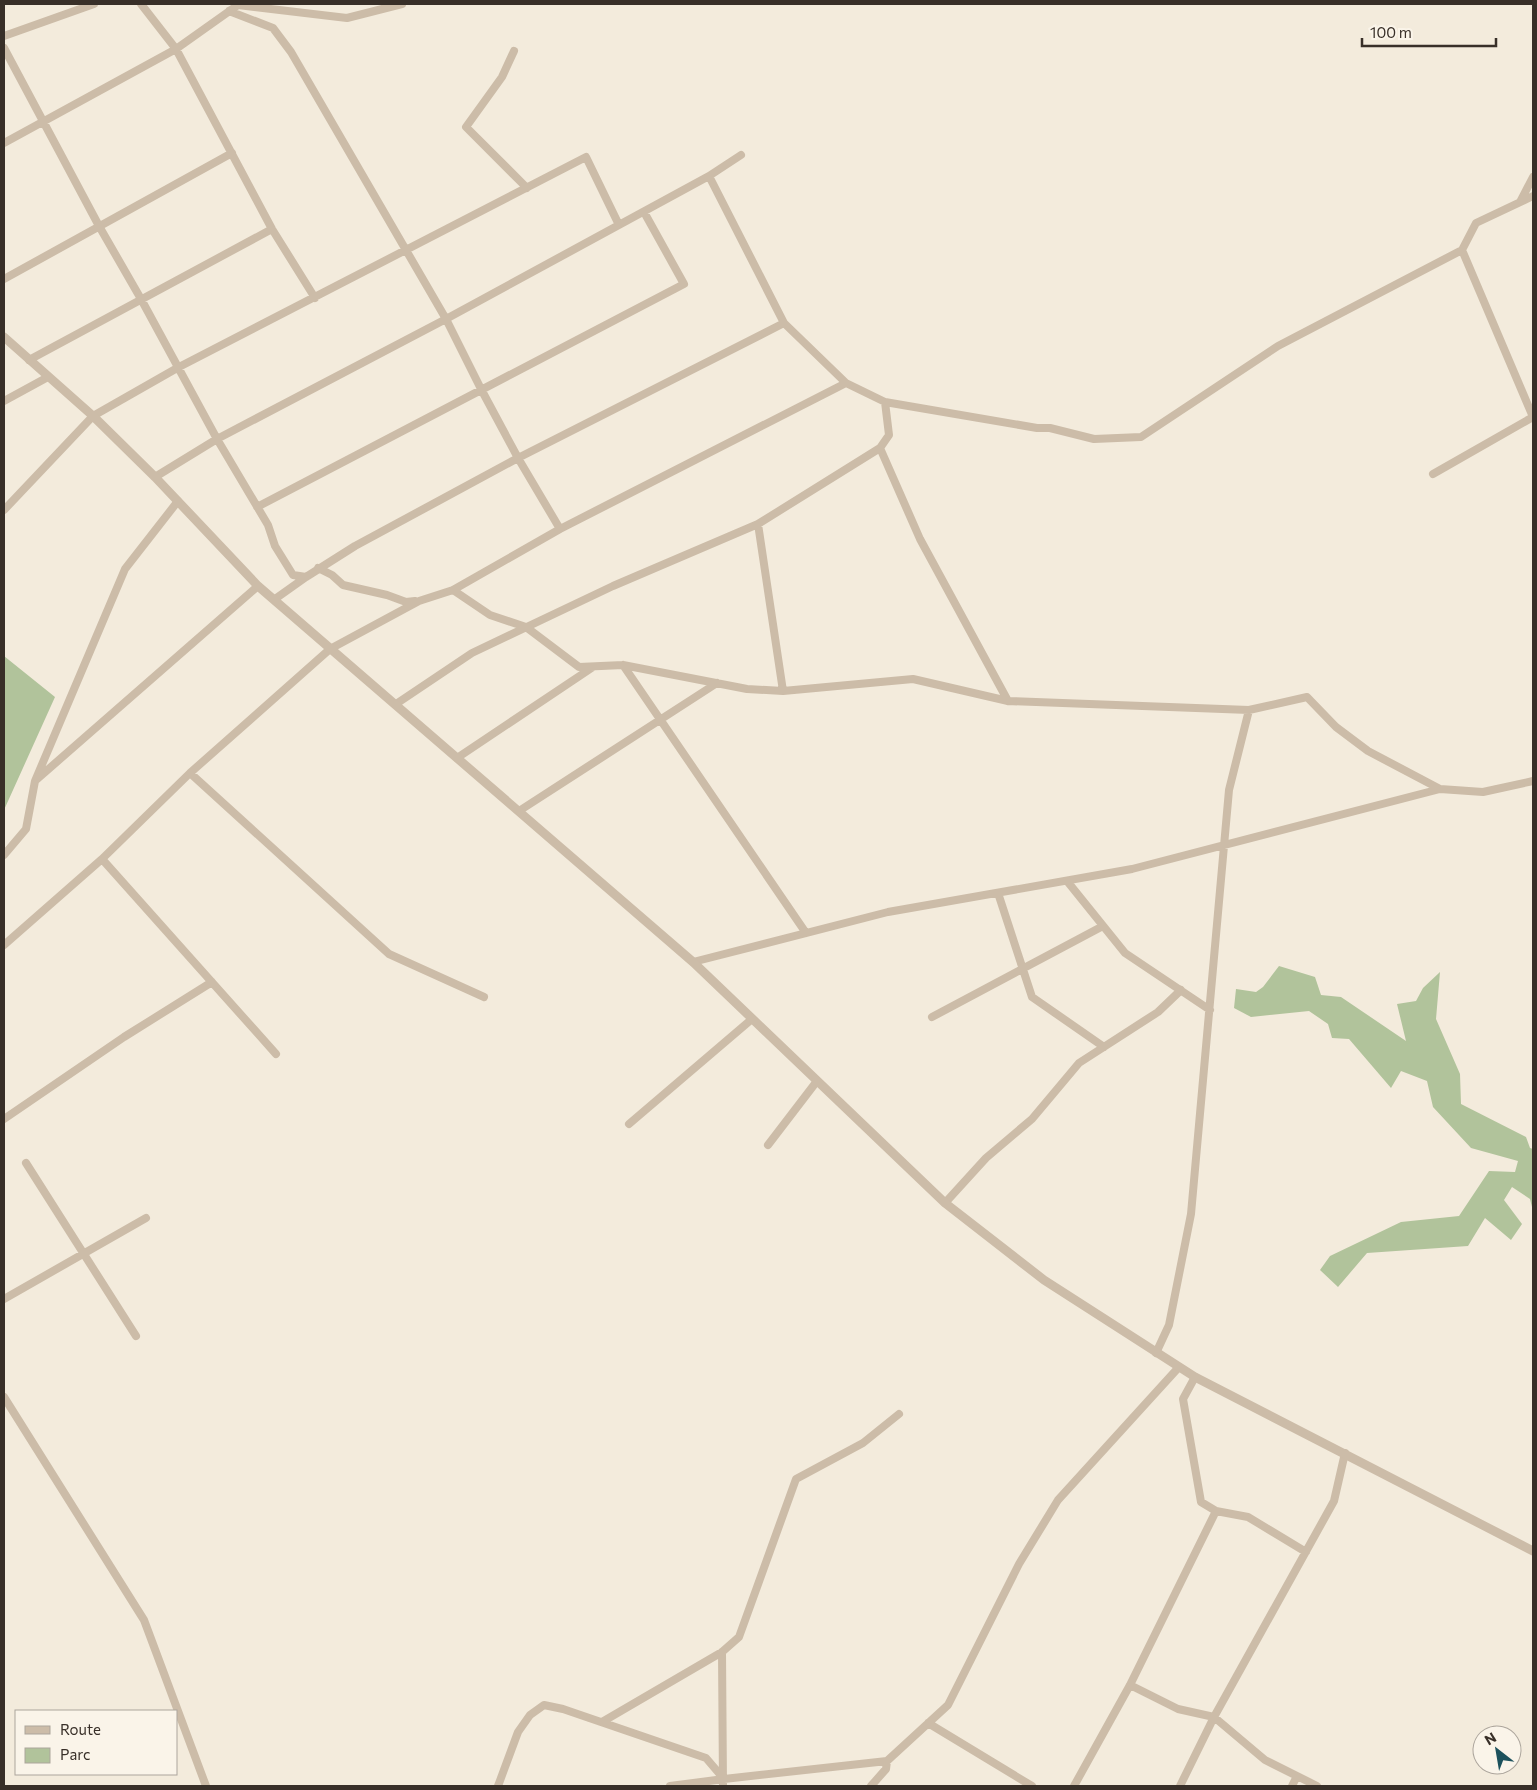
<svg xmlns="http://www.w3.org/2000/svg" width="1537" height="1790" font-family="Commissioner,sans-serif">
<rect width="100%" height="100%" fill="#f3ebdc"/>
<!-- green -->
<path fill="#b1c39b" d="M4,656l51,41 -51,113z
M1279,966l36,11 6,18 20,2 65,44 -9,-37 19,-3 7,-13 17,-16 -4,47 24,55 1,30 65,33 4,11 3,1v62l-3,-12 -18,-12 -8,13 18,24 -11,16 -26,-22 -17,28 -101,7 -29,34 -18,-17 10,-14 71,-34 58,-6 30,-45 26,1 3,-11 -47,-13 -38,-41 -6,-26 -26,-10 -10,17 -42,-49 -17,-1 -4,-14 -19,-13 -58,6 -17,-9 2,-19 20,3 7,-5z"/>
<g fill="none" stroke-linecap="round" stroke-linejoin="round">
<!-- minor -->
<path stroke="#ccbca8" stroke-width="8" d="M141,4l35,45 96,180 43,69
M229,11l44,17 18,24 155,267 35,70 37,69 42,71
M4,36l90,-32
M4,48l95,178 42,73 76,140 51,86 7,21 18,29 13,2 -31,22
M514,51l-12,26 -36,50 61,61
M4,143l172,-94 62,-44 109,13 55,-14
M709,176l75,147 62,60
M1520,202l13,-25
M1462,250l71,167
M4,279l228,-126
M29,360l243,-131
M4,401l44,-24
M880,448l40,91 88,162
M1433,474l100,-57
M155,477l62,-38 229,-120 263,-143 32,-21
M257,507l427,-223 -40,-72
M4,510l89,-94 86,-49 407,-210 33,68
M758,524l25,167
M318,568l14,7 11,10 44,10 19,7 9,-1
M306,577l49,-31 163,-88 266,-135
M453,590l37,25 36,12 53,40 44,-2 124,24 36,2 130,-12 95,22 241,9 58,-13 29,30 32,24 72,38 43,3 50,-11
M623,665l183,268
M396,704l76,-51 141,-67 145,-62 122,-76 9,-13 -4,-33
M457,758l136,-91
M190,773l199,181 95,43
M36,780l222,-194
M519,811l198,-128
M4,855l22,-26 9,-48 90,-212 53,-68
M102,859l174,195
M1067,881l58,72 85,57
M998,893l34,104 72,50
M4,945l98,-86 88,-86 140,-124 89,-48 34,-11 107,-61 286,-146 39,19 152,26h13l44,11 47,-2 137,-91 184,-96 14,-27 57,-27
M693,962l195,-50 244,-43 308,-80
M932,1017l171,-91
M4,1119l120,-82 88,-55
M629,1124l123,-105
M768,1145l49,-64
M26,1163l110,173
M945,1203l41,-45 46,-39 47,-56 79,-51 23,-22
M4,1299l142,-81
M1156,1353l13,-28 22,-111 38,-424 20,-80
M1195,1377l-12,22 18,103 15,9 32,6 58,35
M4,1397l140,223 62,166
M722,1652l1,134
M1130,1685l48,24 36,8 51,43 52,26
M602,1722l120,-70 17,-15 57,-158 67,-36 36,-29
M928,1723l104,63
M498,1786l20,-54 12,-17 14,-10 19,4 143,49 18,21 163,-18 61,-56 71,-141 39,-64 121,-133
M670,1786l54,-7
M871,1786l15,-17 1,-8
M1074,1786l56,-101 86,-174
M1180,1786l34,-69 120,-216 11,-48
M1292,1786l5,-10"/>
<!-- tertiary -->
<path stroke="#ccbca8" stroke-width="9" d="M4,337l89,79 62,61 103,109 435,376 252,241 99,77 151,97 338,174"/>
</g>
<!-- border -->
<rect width="1537" height="1790" fill="none" stroke="#382f28" stroke-width="10"/>
<!-- legend -->
<rect x="15" y="1710" width="162" height="65" fill="#faf4e9" stroke="#aca59c"/>
<rect x="25" y="1726" width="25" height="8" fill="#ccbca8" stroke="#aca59c"/>
<text x="60" y="1735" font-size="15" fill="#382f28">Route</text>
<rect x="25" y="1748" width="25" height="15" fill="#b1c39b" stroke="#aca59c"/>
<text x="60" y="1760" font-size="15" fill="#382f28">Parc</text>
<!-- north arrow -->
<g transform="translate(1497 1750) rotate(329)"><circle r="24" fill="#faf4e9" stroke="#aca59c"/>
<path d="M0-4L9 19L0 12L-9 19Z" fill="#1c515c"/>
<text y="-8" font-size="14" font-weight="bold" text-anchor="middle" fill="#382f28">N</text>
</g>
<!-- scale -->
<path d="M1362 38v8h134v-8" fill="none" stroke="#382f28" stroke-width="2.5"/>
<text x="1370" y="38" font-size="15" fill="#382f28" stroke="#faf4e9" stroke-width="4" paint-order="stroke">100 m</text>
</svg>
